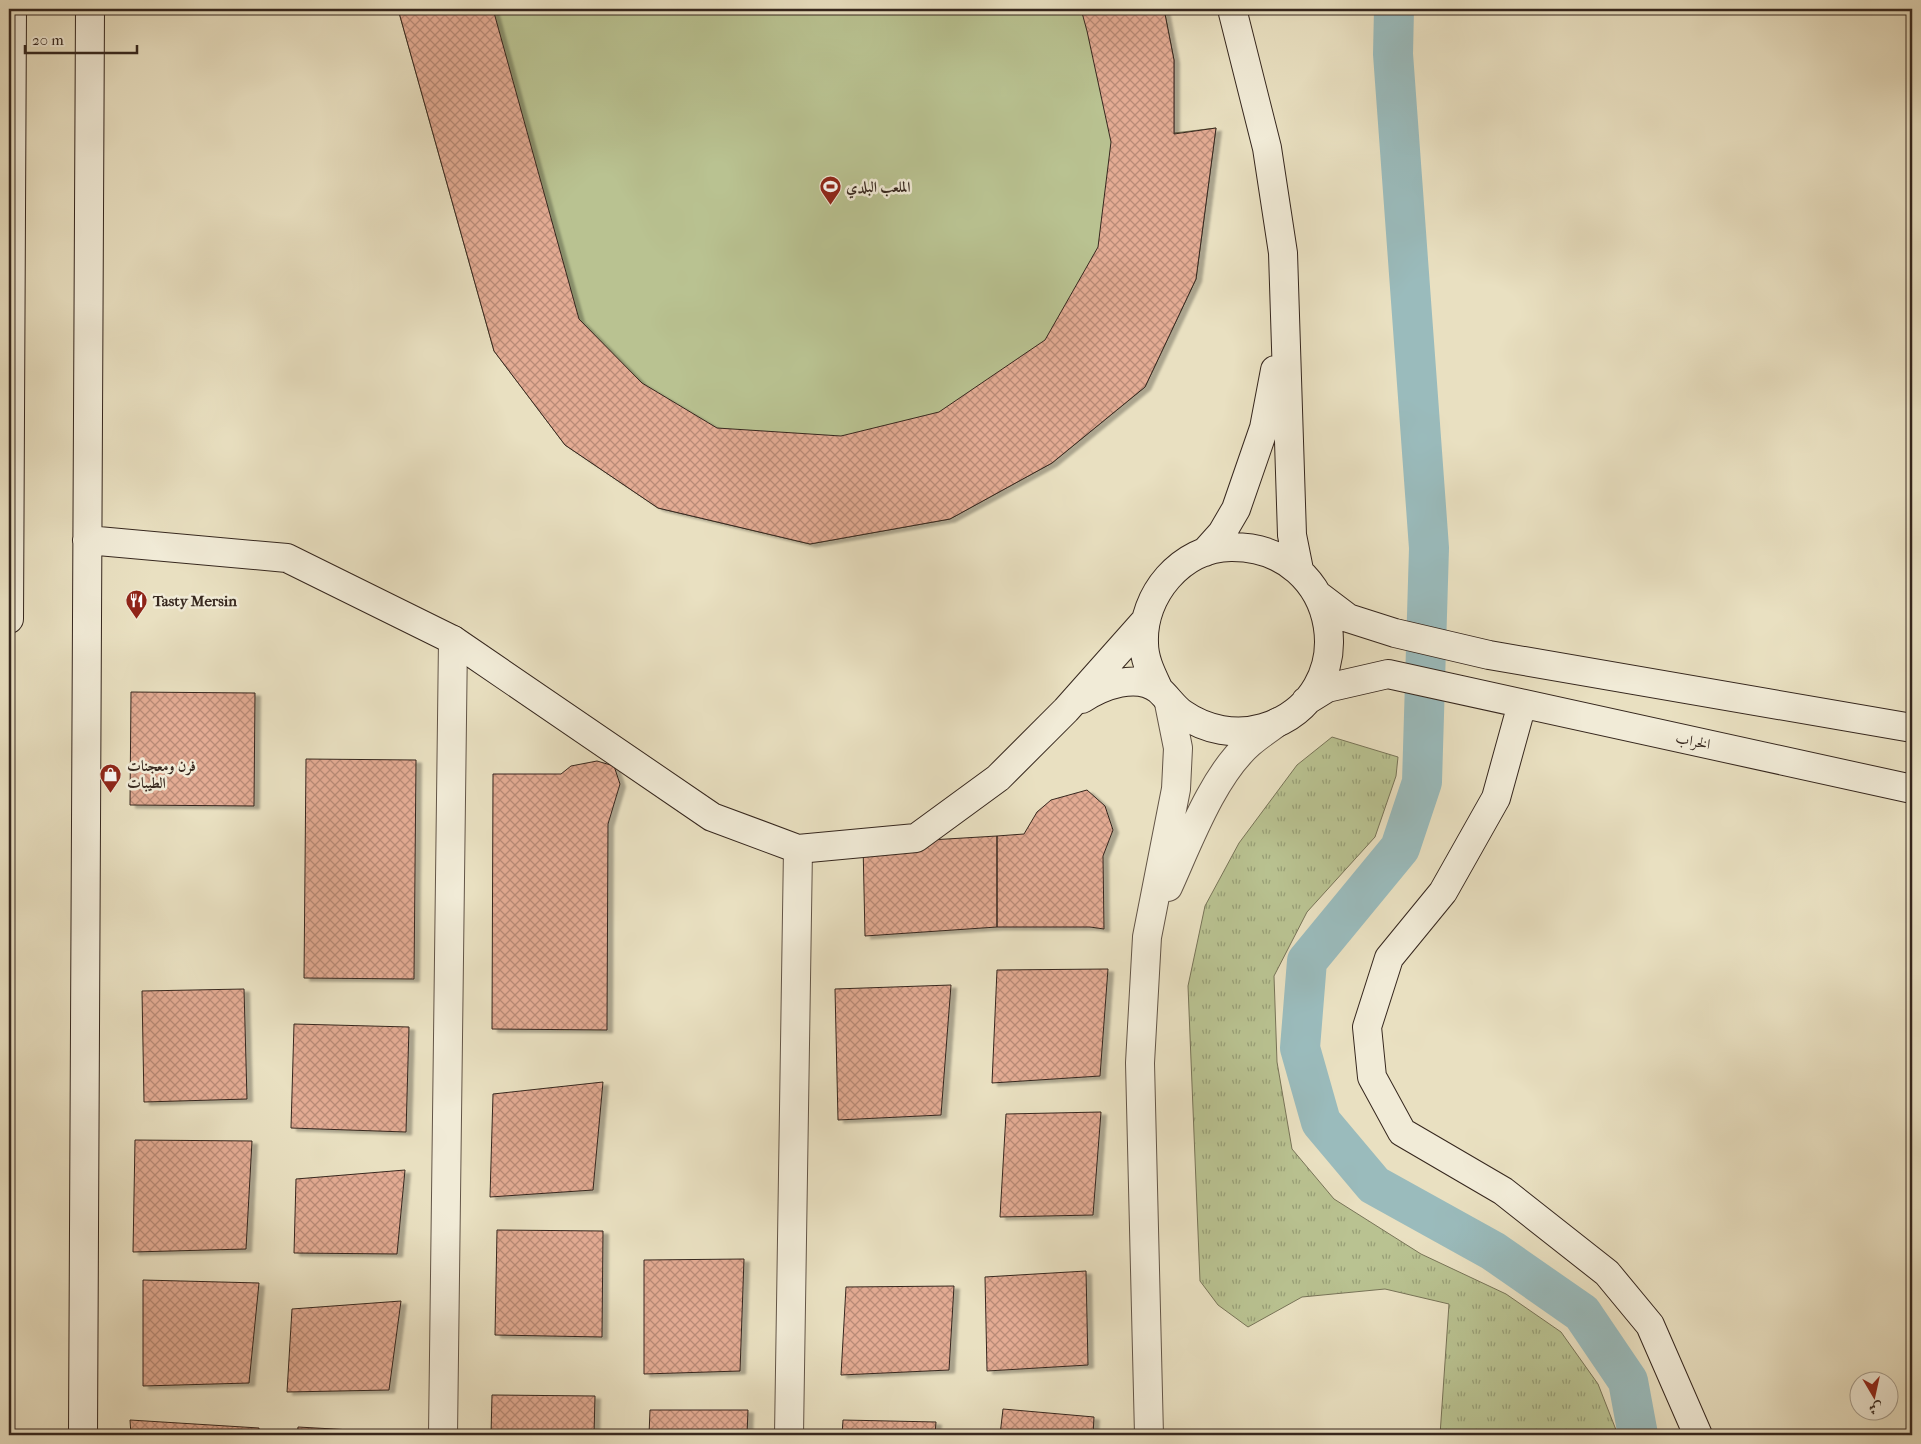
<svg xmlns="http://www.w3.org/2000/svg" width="1921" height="1444" font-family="'IM FELL French Canon',Amiri,serif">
<defs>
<pattern id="park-tufts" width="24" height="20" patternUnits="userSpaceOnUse" patternTransform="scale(1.25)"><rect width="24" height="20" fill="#b9c291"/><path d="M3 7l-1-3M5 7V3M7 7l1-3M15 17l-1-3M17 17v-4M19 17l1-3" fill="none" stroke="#979e76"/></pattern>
<pattern id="building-cross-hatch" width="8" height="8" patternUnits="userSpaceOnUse" patternTransform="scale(1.25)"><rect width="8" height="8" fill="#e3ab93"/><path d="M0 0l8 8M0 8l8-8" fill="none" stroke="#b98b77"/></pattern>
<filter id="shadow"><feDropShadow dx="5.5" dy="3" stdDeviation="1" flood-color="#0004"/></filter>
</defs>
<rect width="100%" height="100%" fill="#e9e0c1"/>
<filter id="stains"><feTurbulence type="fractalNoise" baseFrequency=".004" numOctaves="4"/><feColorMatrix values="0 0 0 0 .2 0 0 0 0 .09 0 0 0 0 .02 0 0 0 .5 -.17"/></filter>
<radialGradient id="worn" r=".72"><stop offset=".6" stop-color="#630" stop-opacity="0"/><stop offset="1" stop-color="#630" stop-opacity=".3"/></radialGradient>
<!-- grass -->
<path fill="#b9c291" stroke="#787458" d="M398,9h766l10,51v73l42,-5 -20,151 -51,108 -93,76 -102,56 -140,25 -152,-36 -93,-63 -71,-94z"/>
<!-- park -->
<path fill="url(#park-tufts)" stroke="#787458" d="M1332,737l66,20 -2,19 -21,61 -68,75 -33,64 3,86 15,87 42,50 87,55 85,40 55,38 37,52 20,51h-178l9,-131 -64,-15 -83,8 -54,30 -30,-22 -18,-24 -12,-295 17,-80 34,-63 58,-78z"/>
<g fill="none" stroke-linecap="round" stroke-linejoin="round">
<!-- canal -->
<path stroke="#9abbbc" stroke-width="40" d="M1394,9l-1,45 36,494 -7,234 -22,66 -93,113 -7,87 21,74 53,63 119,66 89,62 46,68 10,54"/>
</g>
<!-- building -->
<path fill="url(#building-cross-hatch)" stroke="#36271e" filter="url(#shadow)" d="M398,9h95l86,310 63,64 75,45 124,8 98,-24 106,-72 53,-93 13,-105 -24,-111 -6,-22h83l10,51v74l42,-6 -20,151 -51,108 -93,76 -102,56 -140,25 -152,-36 -93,-63 -71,-94z
M131,692l124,1 -1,113 -124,-1z
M306,759l110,1 -2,219 -110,-1z
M597,761l17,5 6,18 -12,40 -1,206 -115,-1 1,-255h68l10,-8z
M1087,790l18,16 8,24 -10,26 1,73 -14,-2h-93v-91l27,-2 13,-22 14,-12z
M997,836v91l-132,9 -2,-92z
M1108,969l-8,107 -108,7 5,-113z
M951,985l-10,130 -103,5 -3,-131z
M244,989l3,110 -103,3 -2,-111z
M294,1024l115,3 -3,105 -115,-4z
M603,1082l-10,108 -103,7 3,-103z
M1101,1112l-8,103 -93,2 6,-103z
M135,1140l117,1 -6,108 -113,3z
M405,1170l-8,84 -103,-1 2,-74z
M497,1230l106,1 -1,106 -107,-2z
M744,1259l-4,112 -96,3v-114z
M1086,1271l2,94 -101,6 -2,-94z
M143,1280l116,3 -10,100 -106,3z
M954,1286l-5,84 -108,5 5,-88z
M401,1301l-12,89 -102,2 5,-83z
M492,1395l103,1 -1,39h-103z
M1003,1409l91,8 -1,18h-93z
M650,1410h98l-1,25h-98z
M130,1420l129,8v7h-128z
M843,1420l93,2 -1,13h-93z
M298,1427l107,6v2h-108z"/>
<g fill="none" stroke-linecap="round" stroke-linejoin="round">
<defs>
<path id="street" d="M1168,887c20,-44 45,-112 82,-144 9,-8 19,-14 28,-21
M443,1435l10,-795
M789,1435l9,-586
M1149,1435l-9,-372 7,-126 29,-148 2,-41 -9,-45"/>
<path id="secondary" d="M1232,9l35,139 16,105 9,282 7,35
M87,540l200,18 166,82 259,177 86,32 118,-11 82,-60 68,-68 80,-90
M1205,552l17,-19 14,-24 28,-81 11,-58
M1319,596l29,22 47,15 94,22 423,73
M9,619l3,-610
M1082,699c20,-13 55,-27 77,-9 9,8 15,18 24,24 23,16 53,22 80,14 103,-31 80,-182 -32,-181 -50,1 -89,48 -87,96 0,17 8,32 15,47
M1306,701l21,-13 61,-14 524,115
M1522,704l-26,94 -53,94 -54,66 -22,69 5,50 30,55 101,59 104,82 43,52 48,110
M83,1435l7,-1426"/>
</defs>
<!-- street casing -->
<use href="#street" stroke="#635547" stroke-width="30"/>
<!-- secondary casing -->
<use href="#secondary" stroke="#36271e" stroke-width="30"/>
<!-- street -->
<use href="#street" stroke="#f1ebd7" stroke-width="28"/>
<!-- secondary -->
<use href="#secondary" stroke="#f1ebd7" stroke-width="28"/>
</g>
<!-- icons -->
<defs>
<symbol id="stadium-pin" viewBox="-11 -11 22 30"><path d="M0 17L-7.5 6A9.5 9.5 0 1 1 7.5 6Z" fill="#8f2418" stroke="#f1ebd7"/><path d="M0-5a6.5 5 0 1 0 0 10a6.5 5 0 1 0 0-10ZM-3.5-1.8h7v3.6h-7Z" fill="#fff"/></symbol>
<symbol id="restaurant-pin" viewBox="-11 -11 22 30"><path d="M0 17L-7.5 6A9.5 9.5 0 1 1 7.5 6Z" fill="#8f2418" stroke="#f1ebd7"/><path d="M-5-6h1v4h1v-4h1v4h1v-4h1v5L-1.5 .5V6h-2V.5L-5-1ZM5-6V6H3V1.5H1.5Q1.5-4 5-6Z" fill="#fff"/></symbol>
<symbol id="shop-pin" viewBox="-11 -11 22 30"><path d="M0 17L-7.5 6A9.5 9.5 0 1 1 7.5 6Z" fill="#8f2418" stroke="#f1ebd7"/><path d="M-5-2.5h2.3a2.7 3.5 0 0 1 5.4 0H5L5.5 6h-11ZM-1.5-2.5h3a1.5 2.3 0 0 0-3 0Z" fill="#fff"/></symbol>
</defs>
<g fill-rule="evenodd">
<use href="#stadium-pin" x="818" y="174" width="25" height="34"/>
<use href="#restaurant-pin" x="124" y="588" width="25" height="34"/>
<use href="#shop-pin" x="98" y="762" width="25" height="34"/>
</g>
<g text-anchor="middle" stroke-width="5" stroke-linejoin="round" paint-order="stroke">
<!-- poi labels -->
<g font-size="15" font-weight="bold" fill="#36271e" stroke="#f1ebd7" text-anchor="start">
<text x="846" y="192">الملعب البلدي</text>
<text x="153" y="606">Tasty Mersin</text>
<text x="127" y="771">فرن ومعجنات<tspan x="127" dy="17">الطيبات</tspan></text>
</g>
<!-- street labels -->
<g font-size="15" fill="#36271e" stroke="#f1ebd7">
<text transform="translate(1693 741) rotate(12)" y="5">الخراب</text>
</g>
</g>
<!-- margin -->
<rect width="1921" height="1444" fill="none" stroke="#e9e0c1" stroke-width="30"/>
<rect x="10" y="10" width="1901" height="1424" fill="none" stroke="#36271e" stroke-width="2.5"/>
<rect x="15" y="15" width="1891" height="1414" fill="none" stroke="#36271e"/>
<!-- north arrow -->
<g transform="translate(1874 1396) rotate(171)"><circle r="24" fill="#f1ebd7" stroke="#a69d8d"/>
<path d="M0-4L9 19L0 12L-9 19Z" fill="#8f2418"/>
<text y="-8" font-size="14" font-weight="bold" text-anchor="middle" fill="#36271e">ش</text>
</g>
<!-- scale -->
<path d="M25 45v8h112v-8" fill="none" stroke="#36271e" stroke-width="2.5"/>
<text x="32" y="45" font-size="15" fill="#36271e" stroke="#f1ebd7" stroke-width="4" paint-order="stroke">20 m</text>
<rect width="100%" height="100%" filter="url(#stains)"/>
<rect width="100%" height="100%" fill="url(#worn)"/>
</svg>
